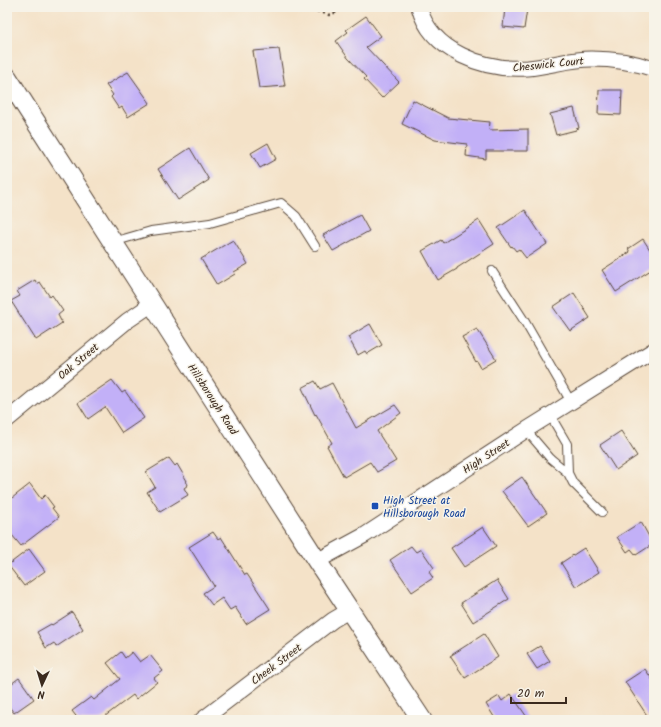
<svg xmlns="http://www.w3.org/2000/svg" width="661" height="727" font-family="Kalam,sans-serif">
<rect width="100%" height="100%" fill="#f7f3e8"/>
<filter id="ink" filterUnits="userSpaceOnUse"><feTurbulence type="fractalNoise" baseFrequency=".025" numOctaves="2"/><feDisplacementMap in="SourceGraphic" scale="8" xChannelSelector="R" yChannelSelector="G"/><feConvolveMatrix kernelMatrix="1 2 1 2 8 2 1 2 1" color-interpolation-filters="sRGB"/></filter>
<filter id="wash" filterUnits="userSpaceOnUse"><feTurbulence type="fractalNoise" baseFrequency=".012" numOctaves="4" result="noise"/><feDisplacementMap in="SourceGraphic" scale="16" xChannelSelector="R" yChannelSelector="G"/><feGaussianBlur stdDeviation="0.9" result="paint"/><feColorMatrix in="noise" values="0 0 0 0 0 0 0 0 0 0 0 0 0 0 0 0 0 1.4 0 .05"/><feComposite in="paint" operator="in"/></filter>
<g filter="url(#wash)">
<rect width="100%" height="100%" fill="#f4e2c8"/>
<g id="blocks">
<!-- building -->
<path fill="#c2b0f7" d="M505,7h15v1l7,1 -3,20 -21,-2z
M366,16l15,20 -15,11 33,35 -17,16 -18,-19 2,-2 -18,-19 -12,-17 12,-9 -2,-2z
M279,49l6,37 -26,2 -6,-37z
M128,72l22,31 -22,14 -6,-10 -3,2 -8,-12 2,-2 -7,-10z
M599,90h23l-1,25 -23,-1z
M413,100l35,18 42,4 -1,8 39,-1v22h-42v8l-20,-3 1,-12 -32,-4 -33,-16z
M574,108l5,20 -3,1v1l-20,5 -6,-21z
M268,143l8,16 -16,9 -9,-15z
M190,148l19,32 -31,20 -20,-31z
M525,210l22,34 -21,14 -7,-9 -3,2 -4,-5 -1,1 -13,-19z
M360,215l9,16 -36,20 -10,-16z
M479,220l15,24 -37,24v1l-19,11 -16,-29 19,-11 2,3z
M643,239l11,17v12l-38,24 -14,-22 28,-18 -2,-3z
M233,240l15,24 -14,8 1,2 -18,11 -16,-26z
M35,280l2,4 3,-2 10,15 2,-2 11,16 -5,4 4,8 -26,17 -25,-39 9,-5 -3,-5z
M574,293l16,25 -20,13 -17,-24z
M370,324l12,21 -15,9 -2,-3 -7,4 -10,-18z
M477,329l19,30 -15,9 -4,-7 -1,1 -14,-25z
M112,380l10,13 3,-2 19,27 -22,15 -17,-26 -17,12 -10,-16z
M315,381l5,8 12,-6 24,45 39,-23 6,8 -24,18 19,30 -19,11 -7,-10 -26,15 -17,-31 5,-3 -16,-29 -1,1 -13,-27z
M621,431l16,25 -21,14 -16,-25z
M169,458l6,8 2,-2 10,17h-1l2,4 -4,3 4,7 -28,17 -13,-20 8,-5 -9,-15z
M522,477l25,36 -19,13 -26,-35z
M30,484l11,15 4,-4 9,12 -2,1 7,9 -38,29 -14,-17v-27z
M641,522l12,22 -17,11 -5,-6 -4,3 -10,-15z
M483,527l13,19 -32,21 -13,-19z
M213,532l5,7 3,-2 24,38 2,-1 23,35 -24,15 -11,-17 -5,3 -8,-12 -10,7 -9,-12 11,-7 -25,-39z
M411,546l5,6 5,-3 13,19 -5,4 4,6 -21,14 -22,-32z
M584,548l15,24 -23,15 -15,-24z
M29,549l16,22 -21,15 -16,-21z
M497,580l12,19 -36,23 -12,-19z
M72,612l11,17 -27,18 -2,-4 -8,5 -9,-16 14,-8 1,1z
M484,634l14,23 -33,21 -15,-22z
M540,646l10,15 -13,8 -10,-15z
M121,652l4,6 7,-6 8,10 10,-7 13,16 -9,7 3,4 -21,17 -3,-4 -33,25h-21l-7,-9 19,-14 3,3 26,-21 -13,-16z
M645,669l9,13v38h-4l-25,-38z
M19,678l15,21 -20,14 -7,-9v-17z
M511,694l18,26h-33l-10,-16 13,-8 3,5z"/>
</g>
</g>
<g filter="url(#ink)">
<use href="#blocks" fill-opacity="0" stroke="#574638" stroke-width="1"/>
<g fill="none" stroke-linecap="round" stroke-linejoin="round">
<defs>
<path id="service" d="M113,242l38,-11 59,-8 71,-20 15,13 19,30
M492,271l33,51 46,80
M550,415l17,29 1,29 5,10 29,29
M526,430l24,28 18,15"/>
<path id="minor" d="M419,7c12,45 66,64 109,61 21,-2 41,-9 63,-9 21,0 43,3 63,10
M7,420l120,-99 25,-17
M317,561l48,-26 161,-105 128,-80
M202,720l131,-100 17,-10"/>
<path id="tertiary" d="M7,77l310,484 105,159"/>
</defs>
<!-- service casing -->
<use href="#service" stroke="#574638" stroke-width="10"/>
<!-- minor casing -->
<use href="#minor" stroke="#574638" stroke-width="17"/>
<!-- tertiary casing -->
<use href="#tertiary" stroke="#574638" stroke-width="21"/>
<!-- path -->
<path stroke="#574638" stroke-width="2.5" stroke-dasharray="3 3" stroke-linecap="butt" d="M305,7l24,8 21,-8"/>
<!-- service -->
<use href="#service" stroke="#fff" stroke-width="8"/>
<!-- minor -->
<use href="#minor" stroke="#fff" stroke-width="15"/>
<!-- tertiary -->
<use href="#tertiary" stroke="#fff" stroke-width="19"/>
</g>
</g>
<!-- markers -->
<rect fill="#1a4fb4" stroke="#f7f3e8" stroke-width="1.5" x="371" y="502" width="8" height="8" rx="2"/>
<g text-anchor="middle" stroke-width="3" stroke-linejoin="round" paint-order="stroke">
<!-- street labels -->
<g font-size="11" fill="#3b2a1e" stroke="#f7f3e8">
<text transform="translate(548 64) rotate(-6)" y="4">Cheswick Court</text>
<text transform="translate(78 361) rotate(-40)" y="4">Oak Street</text>
<text transform="translate(213 399) rotate(57)" y="4">Hillsborough Road</text>
<text transform="translate(486 456) rotate(-33)" y="4">High Street</text>
<text transform="translate(276 664) rotate(-37)" y="4">Cheek Street</text>
</g>
<!-- transit labels -->
<g font-size="11" fill="#164399" stroke="#f7f3e8" text-anchor="start">
<text x="383" y="504">High Street at<tspan x="383" dy="13">Hillsborough Road</tspan></text>
</g>
</g>
<!-- margin -->
<rect width="661" height="727" fill="none" stroke="#f7f3e8" stroke-width="24"/>
<!-- north arrow -->
<g transform="translate(42 685) rotate(184)" stroke="#f7f3e8" stroke-width="3" paint-order="stroke">
<path d="M0-3L7 15L0 10L-7 15Z" fill="#3b2a1e"/>
<text y="-6" font-size="11" font-weight="bold" text-anchor="middle" fill="#3b2a1e">N</text>
</g>
<!-- scale -->
<path d="M511 697v6h55v-6" fill="none" stroke="#3b2a1e" stroke-width="2"/>
<text x="517" y="697" font-size="12" fill="#3b2a1e" stroke="#f7f3e8" stroke-width="3" paint-order="stroke">20 m</text>
</svg>
